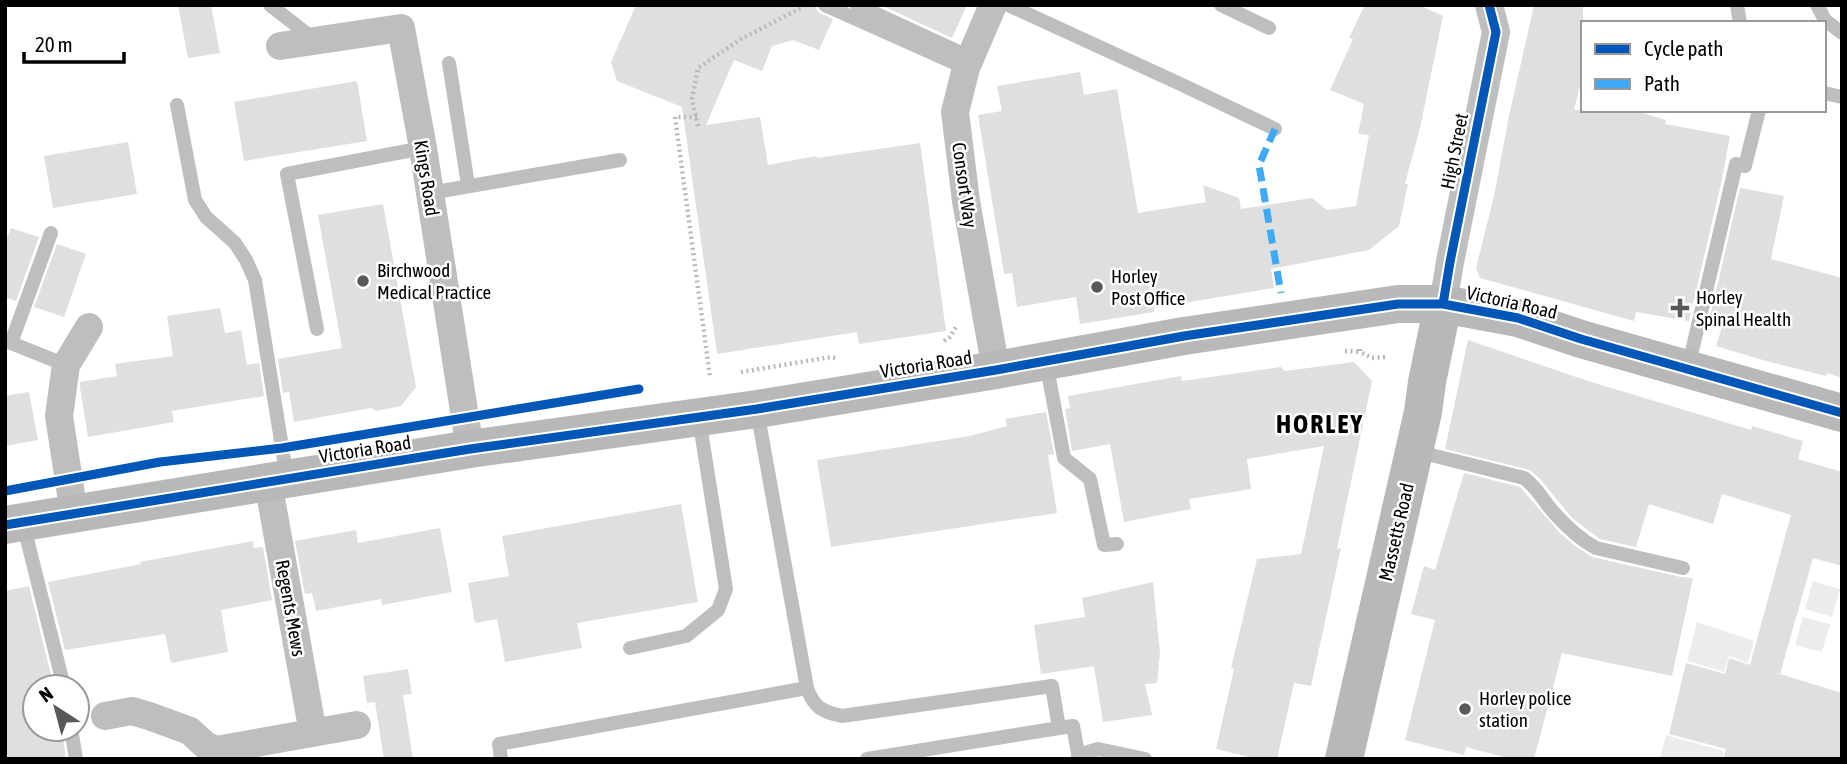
<svg xmlns="http://www.w3.org/2000/svg" width="1847" height="764" font-family="'Asap Condensed',sans-serif">
<rect width="100%" height="100%" fill="#fff"/>
<!-- green -->
<path fill="#ececec" d="M1813,581l27,8 -8,28 -27,-8z
M1803,617l27,7 -8,28 -27,-7z
M1697,622l57,19 -6,22 -19,-7 -5,16 -37,-11z
M1666,735l58,16 -2,8h-62z"/>
<!-- building -->
<path fill="#dfdfdf" d="M178,5h33l9,48 -32,5z
M636,5h179l2,5 3,3 13,6 -14,31 -26,-10 -21,6 -10,25 -28,-11 -28,65 54,-8 8,48 48,-9 1,2 103,-15 26,188 -87,13 -2,-12 -140,22 -35,-247 -65,-26 -6,-19z
M881,5h86l-15,33z
M1365,5h54l24,11 -23,112 -15,56h3l-9,42 -30,24 -98,19 3,19 -120,20v4l-74,12 -4,-27 -59,10 -5,-34 -8,1 -26,-159 24,-4 -5,-25 83,-14 4,23 33,-6 21,124 68,-11 -3,-17 36,13 2,11 71,-11 15,12 29,-4 13,-71 -11,-1 6,-30 -34,-14 23,-51 -4,-1z
M1534,5h49v69l-9,36h59l33,10 -1,4 65,12 -9,48 -32,137 -53,-9 -2,9 -154,-43 -4,-10 18,-72 15,-80z
M357,81l10,60 -123,20 -10,-59z
M128,142l9,52 -84,14 -9,-52z
M1740,188l44,8 -13,63 71,19v100l-15,-5 -1,3 -60,-15 -50,-15 6,-19 -14,-2z
M383,204l33,183 -15,19 -25,5 -5,-3 -77,14 -5,-30 -6,1 -5,-34 64,-11 -24,-133z
M11,228l28,9 -23,64 -11,-4v-55z
M57,244l29,10 -22,63 -30,-10z
M220,308l5,25 16,-3 6,35 12,-2 5,33 -92,15 2,11 -86,15 -8,-49v-6l37,-6 -2,-12 58,-8 -6,-40z
M1468,340l120,41 163,49 1,-4 51,15 -5,18 44,13v94l-29,-8 -33,116 62,19v66h-119l3,-10 -57,-15 17,-71 39,11 4,-16 21,7 41,-150 -69,-21 -9,30 -64,-20 -13,43 -36,-8 -28,-21 -31,-38 -11,-10 -85,-21z
M1354,362l18,19 -35,168 4,-1 -30,138 -17,-3 -17,76h-19l-42,-10 18,-80 -3,-1 26,-109 44,-5 23,-108 -77,13 4,30 -62,10 2,10 -67,13 -14,-78 -38,7 -7,-42 5,-1 -2,-12 113,-20 1,5 99,-14 4,4z
M29,392l9,48 -33,6v-50z
M1046,412l8,42 -6,1 9,58 -226,34 -14,-87 153,-24 37,-10 -2,-7z
M1464,473l56,14 39,45 15,13 18,12 89,20 12,1 -21,98 -110,-23 -28,106h-23l-45,-12 -2,8 -59,-15 30,-120 -24,-6 13,-48 11,4z
M681,504l17,98 -121,21 5,25 -77,14 -8,-43 -22,4 -7,-40 41,-7 -7,-40z
M440,528l12,64 -70,13 -1,-6 -65,12 -4,-18 -7,1 -10,-53 61,-11 2,13z
M253,541l1,7 9,-1 9,53 -51,10 7,42 -57,11 -6,-29 -100,16 -17,-68 93,-18 -1,-2z
M1153,582l7,71 -3,30 -12,1 7,31 -49,7 -9,-56 -53,8 -7,-49 51,-8 -3,-19z
M29,586l25,101h-19v42h27l4,30h-61v-168z
M408,669l4,25 -9,1 10,64h-29l-9,-57 -8,1 -4,-27z"/>
<g fill="none" stroke-linecap="round" stroke-linejoin="round">
<!-- path -->
<path stroke="#b9b9b9" stroke-width="4.5" stroke-dasharray="2 3.5" stroke-linecap="butt" d="M697,117h-22l35,260
M698,126l-6,-27 6,-31 43,-29 62,-32
M944,341l6,-4 6,-10
M1360,349v3l12,6 13,-1
M1345,351l15,1
M741,372l90,-15 5,1"/>
<!-- lane -->
<path stroke="#bebebe" stroke-width="14" d="M270,5l45,35
M825,5l141,63
M857,5l113,52
M1008,5l168,77 99,47
M1221,5l48,23
M1737,5l3,18
M1817,5l8,15 17,13
M449,63l19,122
M1824,93l18,4
M177,105l18,95 11,17 29,26 11,17 9,20 32,198
M430,193l190,-33
M51,233l-40,110 55,22
M317,329l-30,-155 136,-26
M1046,362l18,96 26,21 14,66 13,-1
M1688,368l48,-204 9,2 14,-56
M757,410l50,278c7,20 16,24 35,28l210,-30 7,42 -192,31
M1415,451l109,27c15,11 20,25 33,38 11,12 24,24 39,32l87,20
M23,523l41,164
M630,648l56,-12 32,-26 8,-21 -27,-171
M1059,728l14,-2 6,33
M71,729l5,30
M1078,755l20,-6 47,10
M501,759l-2,-15 308,-56"/>
<!-- street -->
<path stroke="#bebebe" stroke-width="28" d="M993,5l-27,63 -11,44 11,89 30,169
M280,46l121,-18 22,120 47,301
M1443,304l7,-42 46,-230 -7,-27
M268,482l45,251
M74,514l-15,-98 7,-51 23,-38
M105,716l27,-5 17,5 41,15 15,14 11,5 141,-25"/>
<!-- secondary -->
<path stroke="#b8b8b8" stroke-width="38" d="M5,525l465,-76 287,-40 239,-39 188,-34 214,-32h45l75,14 63,21 261,74
M1344,759l79,-347 4,-30 16,-78"/>
<!-- quiet -->
<path stroke="#3fa9f5" stroke-width="7" stroke-dasharray="14 7" stroke-linecap="butt" d="M1275,129l-16,36 22,128"/>
<defs>
<path id="cycleway" d="M1443,304l7,-42 46,-230 -7,-27
M5,491l155,-29 122,-14 357,-59
M5,525l465,-76 287,-40 239,-39 188,-34 214,-32h45l75,14 63,21 261,74"/>
</defs>
<!-- cycleway casing -->
<use href="#cycleway" stroke="#fff" stroke-width="13"/>
<!-- cycleway -->
<use href="#cycleway" stroke="#0057b8" stroke-width="9"/>
</g>
<!-- markers -->
<g fill="#595959" stroke="#fff" stroke-width="2.5">
<circle cx="363" cy="281" r="7"/>
<circle cx="1097" cy="287" r="7"/>
<path d="M1676.5 297.5h7v7h7v7h-7v7h-7v-7h-7v-7h7z"/>
<circle cx="1465" cy="709" r="7"/>
</g>
<g text-anchor="middle" stroke-width="5" stroke-linejoin="round" paint-order="stroke">
<!-- street labels -->
<g font-size="19" fill="#000" stroke="#fff">
<text transform="translate(1454 151) rotate(-79)" y="7">High Street</text>
<text transform="translate(427 178) rotate(81)" y="7">Kings Road</text>
<text transform="translate(965 185) rotate(82)" y="7">Consort Way</text>
<text transform="translate(1512 302) rotate(13)" y="7">Victoria Road</text>
<text transform="translate(926 364) rotate(-9)" y="7">Victoria Road</text>
<text transform="translate(365 449) rotate(-9)" y="7">Victoria Road</text>
<text transform="translate(1396 532) rotate(-77)" y="7">Massetts Road</text>
<text transform="translate(291 608) rotate(80)" y="7">Regents Mews</text>
</g>
<!-- poi labels -->
<g font-size="19" fill="#000" stroke="#fff" text-anchor="start">
<text x="377" y="277">Birchwood<tspan x="377" dy="22">Medical Practice</tspan></text>
<text x="1111" y="283">Horley<tspan x="1111" dy="22">Post Office</tspan></text>
<text x="1696" y="304">Horley<tspan x="1696" dy="22">Spinal Health</tspan></text>
<text x="1479" y="705">Horley police<tspan x="1479" dy="22">station</tspan></text>
</g>
<!-- district labels -->
<g font-size="26" font-weight="bold" letter-spacing="2" fill="#000" stroke="#fff">
<text x="1320" y="433">HORLEY</text>
</g>
</g>
<!-- border -->
<rect width="1847" height="764" fill="none" stroke="#000000" stroke-width="14"/>
<!-- legend -->
<rect x="1581" y="21" width="245" height="91" fill="#ffffff" stroke="#999999" stroke-width="2"/>
<rect x="1595" y="44" width="35" height="10" fill="#0057b8" stroke="#999999" stroke-width="2"/>
<text x="1644" y="56" font-size="21" fill="#000000">Cycle path</text>
<rect x="1595" y="79" width="35" height="10" fill="#3fa9f5" stroke="#999999" stroke-width="2"/>
<text x="1644" y="91" font-size="21" fill="#000000">Path</text>
<!-- north arrow -->
<g transform="translate(56 708) rotate(324)"><circle r="33" fill="#ffffff" stroke="#999999" stroke-width="2"/>
<path d="M0-5L12 26L0 18L-12 26Z" fill="#595959"/>
<text y="-10" font-size="19" font-weight="bold" text-anchor="middle" fill="#000000">N</text>
</g>
<!-- scale -->
<path d="M24 52v10h100v-10" fill="none" stroke="#000000" stroke-width="3.5"/>
<text x="35" y="52" font-size="21" fill="#000000" stroke="#ffffff" stroke-width="5" paint-order="stroke">20 m</text>
</svg>
